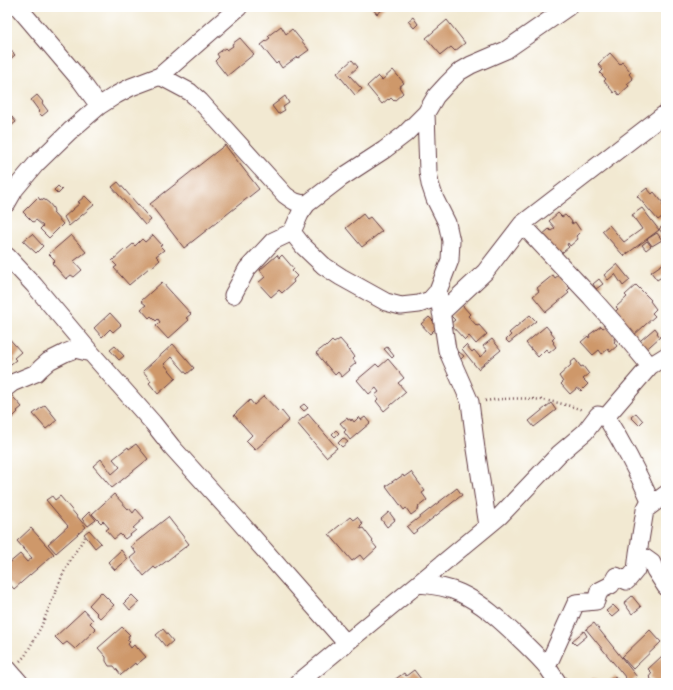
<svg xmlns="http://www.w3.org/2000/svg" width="673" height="690" font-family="Mynerve,sans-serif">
<rect width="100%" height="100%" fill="#fff"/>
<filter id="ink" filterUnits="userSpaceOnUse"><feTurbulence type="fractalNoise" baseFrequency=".025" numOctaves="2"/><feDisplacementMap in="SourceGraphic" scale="8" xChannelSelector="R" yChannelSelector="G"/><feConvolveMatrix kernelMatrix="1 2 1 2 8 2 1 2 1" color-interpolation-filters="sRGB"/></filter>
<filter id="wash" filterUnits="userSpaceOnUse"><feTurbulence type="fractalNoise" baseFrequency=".012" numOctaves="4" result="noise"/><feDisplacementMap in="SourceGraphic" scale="16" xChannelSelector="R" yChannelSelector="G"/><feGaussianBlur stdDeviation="0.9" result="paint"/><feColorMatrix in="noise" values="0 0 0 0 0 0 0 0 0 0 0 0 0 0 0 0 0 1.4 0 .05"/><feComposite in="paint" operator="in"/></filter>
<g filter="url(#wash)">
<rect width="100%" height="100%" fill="#f2e9d2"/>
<g id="blocks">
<!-- building -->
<path fill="#ce986a" d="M371,7h15l-9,7z
M413,17l5,7 -4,4 -6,-7z
M447,20l18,23 -10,8 -4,-4 -10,8 -15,-17z
M281,26l5,8 6,-5 17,21 -11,8 -1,-1 -15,11 -4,-6 -2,2 -15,-19 9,-7 -2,-2z
M240,38l14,16 -27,22 -12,-15 4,-4 -2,-3 8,-6 2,2 6,-4 -1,-2z
M7,46l8,9 -8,7z
M610,53l10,11 2,-2 9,10 -2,2 4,5 -6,5 2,2 -10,9 -3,-4 -2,2 -10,-12 2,-2 -6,-6 3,-3 -5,-6z
M352,60l6,7 -9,8 13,14 -7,6 -18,-22z
M393,70l11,13 -5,4 4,6 -9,8 -3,-3 -2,2 -1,-1 -6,5 -15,-18 11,-10 4,4z
M37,95l6,7 -1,1 6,8 -6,5 -4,-4 1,-1 -8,-11z
M285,96l4,7 -6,4 2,3 -7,4 -6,-8z
M7,111l9,11 -9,7z
M225,145l34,44 -75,59 -34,-44z
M118,182l33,38 -6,5 -33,-38z
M58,186l4,4 -4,4 -4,-4z
M647,188l5,6 2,-2 9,11 -1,2 4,4v5l-8,6 -21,-24z
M85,196l9,9 -25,21 -5,-9 16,-14 -2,-1z
M38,197l2,3 1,-1 4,1 4,3 4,5 1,4 -1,1 10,11 -14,14 -9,-9 3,-3 -7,-6 -3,2 -10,-10z
M642,208l17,22 -35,26 -1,-2h-1l-20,-23 7,-6 15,17 18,-13 -10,-14z
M558,213l4,4 3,-2 3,3v-1l5,6 -2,-1 1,2 3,-2 6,9 -5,5 2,3 -8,7 -2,-3 -1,2 2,2 -11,9 -17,-20 8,-7 2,2 4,-3 -6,-7z
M363,214l4,5 3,-2 12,14 -20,16 -16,-19z
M666,223v12l-1,-2 -2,1 -4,-5z
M657,233l5,7 -10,6 -5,-7z
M32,234l11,12 -7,7 -13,-12z
M71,235l15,17 -12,9 8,9 -8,7 -3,-2 -5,4 -14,-16 3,-3 -6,-6z
M153,235l9,10 -2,1 4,4 -8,6 4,4 -9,8 -1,-1 -21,18 -15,-17 3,-2 -5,-5 13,-12 1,1 7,-6 2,2 7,-7 3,3z
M647,241l4,5 -5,4 -4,-5z
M277,255l2,3 3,-3 12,14 -2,2 5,5 -4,4 1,2 -12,11 -3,-3 -8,7 -13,-14 7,-6 -5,-7z
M664,263l2,2v9l-9,6 -6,-8z
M617,264l13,16 -7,6 -8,-12 -7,6 -4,-5z
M553,275l2,3 4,-3 11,13 -3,3 2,2 -23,19 -13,-16 6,-5 -2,-3z
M599,279l4,5 -7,5 -3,-5z
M162,282l29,32 -5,4 3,2 -21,19 -12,-13 4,-4 -2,-3 -2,2 -5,-5 -2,2 -8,-9 5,-4 -5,-4z
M636,285l15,15 -1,1 6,8 -4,4 3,3 -22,20 -19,-23 4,-4 -2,-2 11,-10 -2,-2z
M462,305l8,9 -2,2 9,10 2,-1 8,9 -11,10 -7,-8 -4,4 -15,-16 5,-4 -5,-5z
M110,313l11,12 -8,7 -3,-3 -8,8 -8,-9z
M530,315l6,6 -27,22 -3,-3 5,-5 -2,-2z
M429,317l9,9 -8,8 -9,-10z
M607,325l8,12 -1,2 1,2 -1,1 3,4 -7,6 -2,-3 -6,5 -3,-4 -6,5 -12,-13 7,-6 1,2 1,-2 -1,-1 12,-9 2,2z
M546,326l9,11 -3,3 2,2 -1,1 3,4 -7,6 -3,-4 -8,8 -12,-14z
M655,328l3,4 -1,1 3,4 -19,17 -7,-8z
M7,336l14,16 -7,6 2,2 -9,7z
M340,339l7,8h-1l3,4 1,-1 5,7 -2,2 3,4 -7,6 1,1 -8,7 -4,-5 -3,3 -19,-22 9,-7 1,1 6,-6 2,2z
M492,339l9,11 -23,19 -16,-20 4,-4 6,7 2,-2 6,7 7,-6 -4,-5z
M173,344l21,24 -7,6 -15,-17 -8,7 12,14 -18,16 -9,-11 2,-2 -8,-10z
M115,346l9,10 -5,4 -9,-10z
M387,347l7,9 -2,2 -8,-9z
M459,352l5,4 -4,4 -5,-4z
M388,359l16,19 -6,5 8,9 -22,19 -8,-10 2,-2 -3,-4 4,-3 -3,-4 -7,6 -12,-14 19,-16 3,3z
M575,359l6,8 2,-1 6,8 -6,5 5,5 -7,7 -4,-3 -7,6 -9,-10 2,-2 -4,-6 12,-11 -1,-2z
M7,390l15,17 -5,4 1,1 -8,8 -1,-1 -2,1z
M264,396l15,16 2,-2 8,10 -34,30 -9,-9 6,-6 -18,-20 16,-15 4,5z
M551,403l5,7 -22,17 -5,-6z
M304,404l4,4 -4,3 -4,-4z
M45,405l12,15 -11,9 -13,-15z
M636,413l7,8 -4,4 -8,-8z
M308,414l29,34 -11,9 -29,-34z
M359,417l2,3 4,-3 5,6 -20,17 -6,-8 2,-2 -6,-7 7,-5 1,2 2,-1 1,2 1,-2 2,3z
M336,430l3,3 -4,4 -3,-3z
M343,438l5,4 -6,5 -4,-4z
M136,444l12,15 -36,29 -19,-22 8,-7 11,15 8,-7 -7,-8 15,-12 1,2z
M411,472l14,19 -3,2 5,7 -9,7 1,2 -8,6 -5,-7 -2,2 -18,-24 10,-7v1l7,-5 1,2z
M457,488l5,7 -49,39 -6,-7z
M114,494l14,15 1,-1 4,5 3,-4 8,9 -11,10 3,2 -11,9 -5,-5 -6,5 -8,-9 3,-2 -6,-7 -2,2 -9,-9z
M52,496l3,4 5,-4 26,31 -30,26 -8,-9 20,-18 -22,-26z
M89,512l7,8 -8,6 -6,-7z
M389,512l6,8 -8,7 -6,-8z
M168,517l21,27 -33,25 -2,-2 -10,9 -14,-18 6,-5 -5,-7z
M350,517l3,3 4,-3 6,7 -3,3 1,2 2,-1 10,13 -1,1 5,6 -13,12 -4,-5 -8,6 -23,-27z
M31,528l23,26 -40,35 -7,-8v-16l13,-11 7,8 5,-4 -15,-17z
M89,530l12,13 -6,5 -11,-14z
M121,550l7,9 -13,11 -7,-8z
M101,592l13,13 -14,13 -4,-4 1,-1 -8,-8z
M132,595l7,7 -9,8 -6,-7z
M632,596l9,11 -9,7 -8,-11z
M613,605l6,6 -7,6 -6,-6z
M84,610l9,10 -3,3 6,6 -21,20 -8,-7 -4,3 -8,-8z
M594,623l43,54 -7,6 -44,-54z
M122,627l8,8 -2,1 1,2 -2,2 3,2 -2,2 3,4 3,-3 3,4 1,-1 8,9 -10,8 -1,-2 -14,12 -7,-9h-5l-3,-5v-4l-8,-9z
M163,629l10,12 -7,6 -10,-12z
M650,630l11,12 -28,27 -11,-12z
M584,631l3,5 -11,9 -4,-4z
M662,656l3,2 1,-1v26h-11l-6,-6 3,-4 -4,-4z
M414,670l10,13h-34l14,-10 2,3z
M615,676l6,7h-14z
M594,678l4,5h-11z"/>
</g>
</g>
<g filter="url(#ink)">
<use href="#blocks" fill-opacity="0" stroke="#633d44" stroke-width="1"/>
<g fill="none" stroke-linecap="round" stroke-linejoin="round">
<defs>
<path id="street" d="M18,7l63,74 18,25
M160,76l30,16 10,9 85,94c8,6 12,9 22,9l34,-26 43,-28 21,-16 21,-21 10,-17 11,-12 12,-12 12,-7 35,-15 62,-43
M426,113l2,59 2,12 5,15 12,24 4,18 -1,19 -12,31 9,59 23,52 6,47 12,77
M7,203l8,-14 21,-25 34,-33 29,-25 17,-11 15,-8 29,-11 79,-69
M522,224l69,73 24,27 35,42
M292,232l11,14 21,20 17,11 45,25 15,4 18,-2 11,-4 8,-9
M7,256l27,29 57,68 62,70 19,24 65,72 109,124
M233,295l14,-26 26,-28 19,-9 8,-18 7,-10
M441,313l44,-41 37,-48 144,-111
M7,387l5,-4 24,-10 5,-5 8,-7 16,-8 10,-4 16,4
M606,417c17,27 31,54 44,83l-5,10
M666,494l-21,16 -7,43 14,10 3,7 11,17
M418,584c15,1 29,3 42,9 22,10 40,27 58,44 10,10 21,20 30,31 3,5 7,10 10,15
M547,667l29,-64 20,-2 3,-10 12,-6 5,-9 11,5 9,-11 2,-17
M7,668l13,15
M298,683l190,-157 12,-10 59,-62 26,-22 13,-17 8,2 44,-51 16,-10"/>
</defs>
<!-- street casing -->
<use href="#street" stroke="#633d44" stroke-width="19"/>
<!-- path -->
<path stroke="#633d44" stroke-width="2.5" stroke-dasharray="1 3" stroke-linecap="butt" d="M485,401c35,-5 64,-3 97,9
M20,661l5,-5 16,-29 22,-53 7,-14 15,-23"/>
<!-- street -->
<use href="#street" stroke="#fff" stroke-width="17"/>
</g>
</g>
<!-- margin -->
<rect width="673" height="690" fill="none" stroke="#fff" stroke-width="24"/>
</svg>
